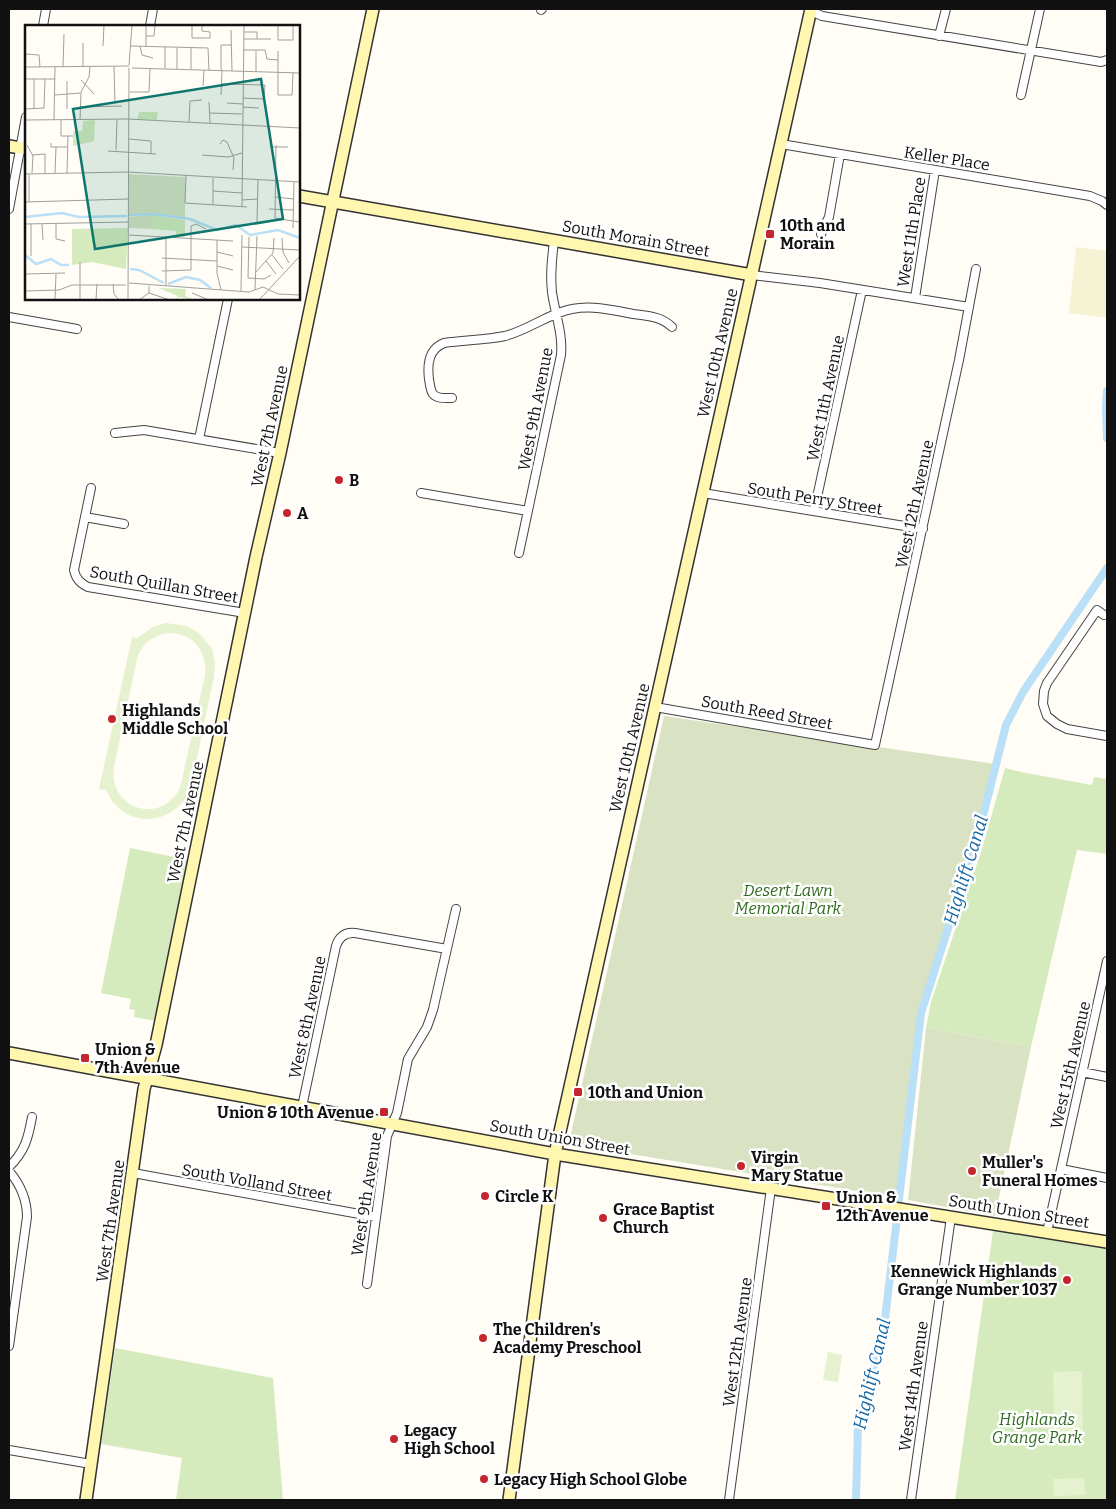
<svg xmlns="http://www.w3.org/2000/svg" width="1116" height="1509" font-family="Bitter,serif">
<rect width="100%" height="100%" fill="#fffdf5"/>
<!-- farmland -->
<path fill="#f6f3d4" d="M1076,247l31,4v67l-38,-5z"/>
<!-- green -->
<path fill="#d5ebbd" d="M1005,768l16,4 71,13 2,-8 13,2v75l-30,-4 -46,197 -105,-19 5,-26 51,-153z
M130,848l59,12 -33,161 -22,-4 1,-7 -6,-1 2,-10 -30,-6z
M994,1224l113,18v258h-152z
M115,1348l158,30 10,122h-107l6,-42 -81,-14z"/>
<!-- cemetery -->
<path fill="#d9e3c4" d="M664,716l332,48 -75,252 -21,182 -325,-53 -5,-7z
M926,1028l105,19 -36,169 -87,-16z"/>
<!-- pitch -->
<path fill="#e6f2cf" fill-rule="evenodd" d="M166,623l21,3 12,7 13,16 3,14 -1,14 -24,114c-19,37 -67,38 -84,-1l-7,-1 33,-152 5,1 16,-11zM167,633c25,-1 41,18 38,42l-25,113c-19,38 -72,21 -66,-21l24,-112c6,-12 16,-20 29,-22z
M828,1352l14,3 -4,27 -15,-2z
M1082,1371l1,62 -29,1 -1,-62z
M1084,1478l1,17 -31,1 -1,-17z"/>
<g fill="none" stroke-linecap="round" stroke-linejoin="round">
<!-- canal -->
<path stroke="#b9e0f7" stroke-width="8" d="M1107,391l-1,16 1,31
M899,1199l22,-186 59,-185 26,-103 17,-33 84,-124
M856,1500l2,-75 26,-98 13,-109"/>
<defs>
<path id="street" d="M541,10l1,-1
M809,10l13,6 279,46 6,-2
M43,26l3,-17
M150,26l3,-17
M939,36l7,-27
M1021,95l19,-86
M781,144l309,52 12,5 5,4
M9,209l17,-92
M821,234l8,-17 11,-63
M752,275l68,8 149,24
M915,298l20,-128
M9,317l68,12
M452,398c-6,0 -15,1 -19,-4 -3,-4 -3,-10 -4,-15 -2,-16 0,-30 15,-36 20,-3 42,-3 61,-7 24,-6 44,-23 67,-27 20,-4 41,1 61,5 14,2 28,2 39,13
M115,433l29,-3 136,23
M199,439l29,-140
M91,488l-17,82c2,9 6,13 14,17l157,26
M421,493l107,18
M703,493l220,36
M814,511l48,-221
M85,517l39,7
M519,553l42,-198c2,-22 -6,-41 -9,-63 -2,-18 0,-34 2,-51
M1104,615l-7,-5 -50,73 -3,8 -1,13 4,12 10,8 10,5 40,7
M655,707l220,38 84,-385 17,-91
M1082,1072l25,5
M302,1107l34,-161c3,-9 9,-14 19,-13l92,16
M9,1167c16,-16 19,-28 23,-50
M1061,1169l46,9
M9,1171c11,13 18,28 18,46l-18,129
M133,1173l243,44
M1047,1232l60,-271
M367,1284l20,-148 10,-23 11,-54 19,-32 6,-17 23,-101
M9,1450l82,14
M729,1500l42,-312
M911,1500l40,-283"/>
<path id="secondary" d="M9,146l17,3
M299,196l453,79
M9,1053l546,101 552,88
M86,1500l58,-411 12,-44 100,-488 24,-104 93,-444
M509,1500l46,-346 256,-1145"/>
</defs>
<!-- street casing -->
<use href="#street" stroke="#444" stroke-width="10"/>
<!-- secondary casing -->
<use href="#secondary" stroke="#333" stroke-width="14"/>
<!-- street -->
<use href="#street" stroke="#fff" stroke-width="8"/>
<!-- secondary -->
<use href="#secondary" stroke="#fff6b0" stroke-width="11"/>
</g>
<!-- markers -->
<g fill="#c4262e" stroke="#fff" stroke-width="2">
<rect x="765" y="229" width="10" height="10" rx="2.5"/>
<circle cx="339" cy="480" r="5"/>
<circle cx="287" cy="513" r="5"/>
<circle cx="112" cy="719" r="5"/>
<rect x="80" y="1053" width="10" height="10" rx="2.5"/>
<rect x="573" y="1087" width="10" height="10" rx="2.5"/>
<rect x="379" y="1107" width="10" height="10" rx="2.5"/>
<circle cx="741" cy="1166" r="5"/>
<circle cx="972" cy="1171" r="5"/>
<circle cx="485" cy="1196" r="5"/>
<rect x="821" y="1201" width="10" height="10" rx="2.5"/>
<circle cx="603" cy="1218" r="5"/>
<circle cx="1067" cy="1280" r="5"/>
<circle cx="483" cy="1338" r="5"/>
<circle cx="394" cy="1439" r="5"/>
<circle cx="484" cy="1479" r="5"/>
</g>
<g text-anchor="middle" stroke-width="5" stroke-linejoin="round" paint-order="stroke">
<!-- street labels -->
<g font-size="16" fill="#111" stroke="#fff">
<text transform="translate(947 158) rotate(9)" y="6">Keller Place</text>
<text transform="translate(911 232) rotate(-81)" y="6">West 11th Place</text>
<text transform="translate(636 238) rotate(10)" y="6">South Morain Street</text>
<text transform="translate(717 353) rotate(-77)" y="6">West 10th Avenue</text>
<text transform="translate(825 398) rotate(-78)" y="6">West 11th Avenue</text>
<text transform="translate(535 409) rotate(-79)" y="6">West 9th Avenue</text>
<text transform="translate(269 426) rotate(-78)" y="6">West 7th Avenue</text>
<text transform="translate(815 498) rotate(9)" y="6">South Perry Street</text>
<text transform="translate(914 504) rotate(-78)" y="6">West 12th Avenue</text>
<text transform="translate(164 584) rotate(10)" y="6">South Quillan Street</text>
<text transform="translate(767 712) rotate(10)" y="6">South Reed Street</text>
<text transform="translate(629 748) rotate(-77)" y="6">West 10th Avenue</text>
<text transform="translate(185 822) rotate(-78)" y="6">West 7th Avenue</text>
<text transform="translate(307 1017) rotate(-78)" y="6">West 8th Avenue</text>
<text transform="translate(1070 1065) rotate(-77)" y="6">West 15th Avenue</text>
<text transform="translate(560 1137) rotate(10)" y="6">South Union Street</text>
<text transform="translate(257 1182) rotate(10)" y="6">South Volland Street</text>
<text transform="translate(366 1194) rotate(-81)" y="6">West 9th Avenue</text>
<text transform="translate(1019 1211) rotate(9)" y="6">South Union Street</text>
<text transform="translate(110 1221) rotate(-82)" y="6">West 7th Avenue</text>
<text transform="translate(737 1342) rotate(-82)" y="6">West 12th Avenue</text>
<text transform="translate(913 1386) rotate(-82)" y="6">West 14th Avenue</text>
</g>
<!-- poi labels -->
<g font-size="16" font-weight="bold" fill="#111" stroke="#fff" text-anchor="start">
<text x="780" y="231">10th and<tspan x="780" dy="18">Morain</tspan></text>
<text x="349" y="486">B</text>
<text x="297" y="519">A</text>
<text x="122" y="716">Highlands<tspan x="122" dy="18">Middle School</tspan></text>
<text x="95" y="1055">Union &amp;<tspan x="95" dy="18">7th Avenue</tspan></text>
<text x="588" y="1098">10th and Union</text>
<text x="374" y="1118" text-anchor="end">Union &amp; 10th Avenue</text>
<text x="751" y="1163">Virgin<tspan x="751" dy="18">Mary Statue</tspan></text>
<text x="982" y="1168">Muller's<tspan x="982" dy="18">Funeral Homes</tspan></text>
<text x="495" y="1202">Circle K</text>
<text x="836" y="1203">Union &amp;<tspan x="836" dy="18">12th Avenue</tspan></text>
<text x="613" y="1215">Grace Baptist<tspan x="613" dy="18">Church</tspan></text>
<text x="1057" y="1277" text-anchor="end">Kennewick Highlands<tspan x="1057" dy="18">Grange Number 1037</tspan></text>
<text x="493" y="1335">The Children's<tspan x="493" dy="18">Academy Preschool</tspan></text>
<text x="404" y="1436">Legacy<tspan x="404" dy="18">High School</tspan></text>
<text x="494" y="1485">Legacy High School Globe</text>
</g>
<!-- park labels -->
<g font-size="16" font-style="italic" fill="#2f6b1f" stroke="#fff">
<text x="788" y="896">Desert Lawn<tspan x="788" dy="18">Memorial Park</tspan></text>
<text x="1037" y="1425">Highlands<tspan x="1037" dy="18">Grange Park</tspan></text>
</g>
<!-- water labels -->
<g font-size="18" font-style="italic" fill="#1768a6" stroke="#fff">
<text transform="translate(966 870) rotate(-73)" y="6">Highlift Canal</text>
<text transform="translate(872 1374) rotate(-77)" y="6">Highlift Canal</text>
</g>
</g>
<!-- overview -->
<g transform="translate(25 25)">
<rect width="275" height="275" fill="#fffdf5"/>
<path d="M114,87h19l-1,8 -20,-1zM70,95l-1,21 -21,5v-15h9l1,-10zM126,190l34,5v17h-9v-6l-25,-2zM103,203l-2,41 -34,-7 -20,3v-36zM134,263l27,1 -1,7 10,4 -16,-3 -3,3 2,-4z" fill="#d5ebbd"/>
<path d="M104,149l56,3v42l-34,-4v14l-22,-1v-11l17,-2h-17z" fill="#d9e3c4"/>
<path fill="none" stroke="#b9e0f7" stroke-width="2.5" d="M0,128v16M104,190l24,-1 37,5 27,11 19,-5 14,10 28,-5 22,8M0,192l37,-4 17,4 48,-1M0,230l11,9 15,-5 10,6h8M105,244l9,1 25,13M143,259l18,-7 14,3 11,8"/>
<path fill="none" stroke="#a09f9a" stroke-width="1" d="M167,0v13h18v-6l-8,-1v-6M253,0v15h15v-15M206,5l1,41M219,7h13v7M121,11h8l1,-11M219,14h27M58,18v24M78,21l1,-21M106,21l77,2 1,22M115,21l2,9 11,3M121,22v-22M218,25h22l2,9 11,1M253,26v44h14l1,-22M0,29l14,1 1,12M104,40l3,-40M0,42l104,-1M38,42l1,-33M89,42l1,36M107,43l168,5M140,43v-21M152,44v-21M166,44v-21M196,45v-25h10M231,47v-21M0,54h30M56,55l13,14M197,59l43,1 -1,14 -21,-1M178,61l1,-16M105,67h19l1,-24M30,70l25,-2M196,70l1,-25M184,77l1,21M202,78l16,1M55,82l42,-1M218,82l16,1M0,84l19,-1 1,-29M9,84v-30M42,84v-28M185,88l32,1M0,95l103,-1 172,9M29,95l1,-53M36,95v16h12M55,95l1,-28 8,-15 1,-10M164,97l1,-21 12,-1M104,114l22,2v13M26,118v4h16M195,119l3,-4 4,2 7,16 -1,12M2,120l6,11 -1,17M251,120l-1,73 24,4M245,122h18M91,125l1,-31M83,126l48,3M7,130l13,-1v19M177,130l26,2 14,-4M30,148l1,-26M42,148l1,-37M0,149l103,-2 172,10M161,151l-1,27 62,4M188,166l29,2M250,172l19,2M217,175l16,-1M0,177l103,-3M4,177v-28M188,180v-27M217,181l2,-181M244,184l25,1M232,197l1,-42M31,198v16l9,2M0,199l103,-2M17,199l1,16M268,203l1,-46M104,210l104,6M224,212l-1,41 16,1 7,-4M257,213l1,14 6,11M192,215v33l4,17M217,222l58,3M192,227l16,4M247,230l11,14M6,231v-32M137,233l55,3M241,236l10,13M192,241l16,4M137,246l29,-1v-44l5,-2 10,5M231,247l17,-19 1,-15M0,249l40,-1M104,258l120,9 14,-5 15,7 22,1M88,259l1,10 5,6M141,261v-49M230,265l2,-54M0,266l34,-1 13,-5h54M216,266l1,-56M124,268l21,7M167,268l17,7M30,275l1,-26M55,275v-38M71,275l1,-16M103,275l1,-232M114,275l10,-7v-7M234,275l41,-44"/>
<path fill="#0f766e" fill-opacity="0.15" stroke="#0f766e" stroke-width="2.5" d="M236,54l22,140 -188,30 -22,-140z"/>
<rect width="275" height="275" fill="none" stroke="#111" stroke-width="2.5"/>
</g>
<!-- border -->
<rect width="1116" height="1509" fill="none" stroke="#111111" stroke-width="20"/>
</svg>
